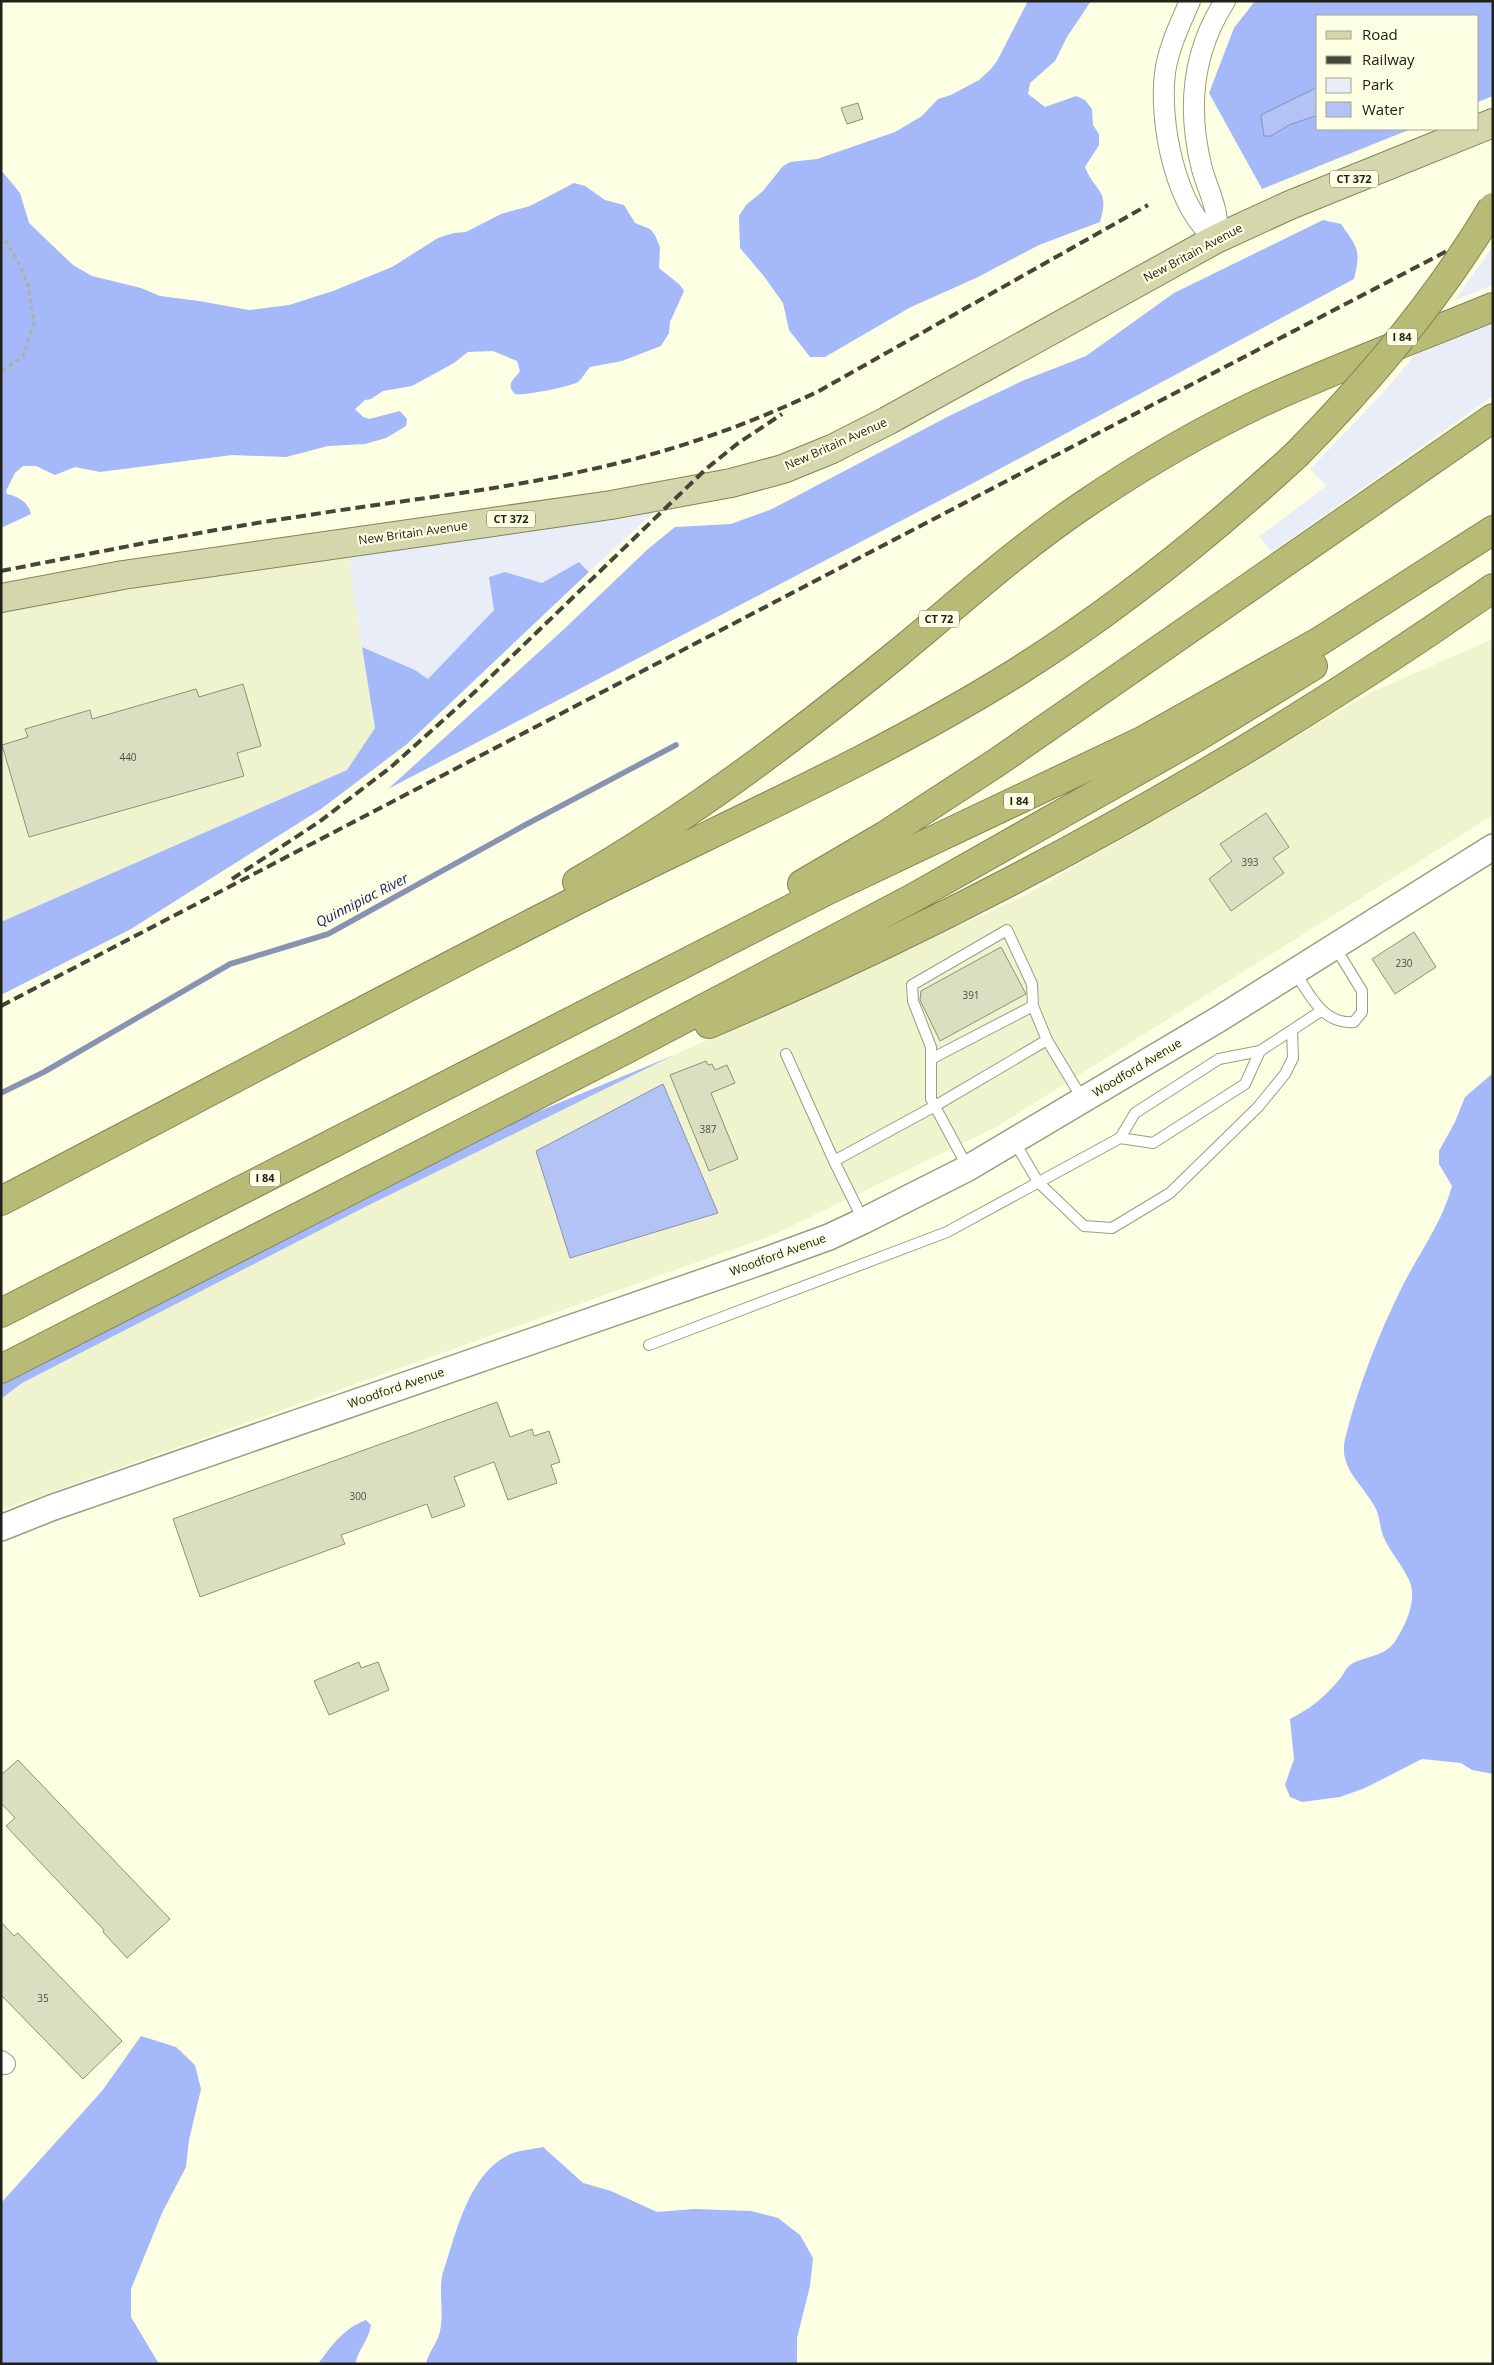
<svg xmlns="http://www.w3.org/2000/svg" width="1494" height="2365" font-family="'Open Sans',sans-serif">
<rect width="100%" height="100%" fill="#fcffe1"/>
<!-- built -->
<path fill="#eff3ce" d="M347,550l28,178 -28,42 -346,152v-309l95,-23z
M1493,639v176l-497,312 -223,108 -772,275v-111l21,-16 343,-176 309,-152 352,-160 346,-203z"/>
<!-- green -->
<path fill="#e9edf8" d="M1493,246v39l-38,15z
M1493,323v73l-221,156 -13,-15 67,-51 -16,-17 72,-75 37,-44z
M655,511l-66,61 -10,-10 -37,21 -37,-11 -11,38 -66,69 -13,-9 -53,-23 -15,-97 281,-32z"/>
<!-- forest -->
<path fill="#a4b8fa" d="M1028,1h63l-24,36 -12,24 -25,22 -2,11 17,13 31,-11 9,4 7,9 1,16 6,9v11l-14,22c11,27 25,22 15,55l-61,23 -63,33 -65,29 -86,50h-15l-21,-27 -6,-27 -20,-28 -23,-27 -1,-32 7,-11 17,-14 20,-25 7,-4 27,-3 78,-27 27,-16 16,-17 13,-4 28,-15 12,-11 6,-8z
M1255,1h238v95l-15,6v-86h-160v113h93l-149,60 -53,-96 25,-65z
M1,170l19,23 9,30 44,42 19,11 49,12 19,8 39,5 50,9 40,-5 44,-14 59,-24 46,-29 16,-5 12,-1 35,-18 29,-8 44,-23 11,3 20,14 19,5 11,18 15,6 5,6 5,12 -1,21 21,17 4,6 -14,31 -1,11 -8,13 -39,15 -32,6c-5,5 -7,11 -12,15 -8,5 -55,14 -63,12 -10,-10 -1,-14 5,-23l-3,-10 -24,-10 -25,1 -14,11 -42,23 -29,5 -12,8 -6,1 -10,9 8,8 6,2 31,-8 7,8 -1,7 -20,12 -21,6 -37,2 -42,11 -54,-2 -132,17 -25,-5 -20,8 -19,-9h-13l-8,7 -9,18 1,3c11,2 22,9 24,20l-30,14z
M1323,220l18,4c17,24 20,26 13,55l-375,201 -591,309 174,-158 86,-82 27,-22 56,-3 41,-15 179,-94 71,-34 64,-25 88,-63z
M579,562l10,10 -182,172 -86,65 -190,120 -130,66v-73l346,-152 28,-42 -13,-81 53,23 13,9 66,-69 -5,-33 16,-5 37,11z
M674,1055l-309,152 -343,176 -21,16v-15l47,-24 465,-238z
M1493,1073v701l-21,-4 -11,-7 -39,-4 -57,29 -25,9 -38,5 -12,-5 -5,-12 9,-26 -4,-40c23,-12 32,-20 49,-39 4,-4 5,-9 9,-13 10,-11 37,-8 48,-27 10,-16 22,-41 13,-60 -7,-15 -18,-27 -25,-42 -4,-9 -4,-20 -8,-29 -12,-24 -38,-40 -31,-70 13,-52 33,-104 57,-152 17,-34 40,-64 50,-101l-13,-22v-13l16,-29 10,-25z
M141,2036l35,11 19,18 6,24 -12,51 -3,27 -24,46 -31,76v28l28,47h-158v-161l101,-112z
M543,2147l40,36 28,8 46,21 37,-3 57,2 27,7 22,17 13,23 -3,28 -13,52v26h-371c2,-12 12,-21 14,-33 4,-17 -1,-37 2,-55 14,-41 26,-105 71,-123 9,-3 21,-4 30,-6z
M366,2320l5,5c-3,17 -12,23 -16,39h-37c14,-19 26,-36 48,-44z"/>
<!-- water -->
<path fill="#b4c3f5" stroke="#8892b2" d="M1318,87v28l-29,10 -18,11h-7l-3,-20 2,-2z
M663,1084l55,129 -148,45 -34,-107z"/>
<g fill="none" stroke-linecap="round" stroke-linejoin="round">
<!-- stream -->
<path stroke="#8892b2" stroke-width="5.5" d="M1,1093l43,-21 186,-108 98,-30 197,-109 151,-80"/>
</g>
<!-- building -->
<path fill="#dbdec1" stroke="#8e9176" d="M858,103l5,16 -16,5 -6,-16z
M243,684l18,62 -24,7 7,23 -215,61 -27,-92 26,-8 -3,-8 65,-19 2,9 104,-30 3,8z
M1266,813l23,34 -16,11 11,15 -53,38 -22,-32 23,-18 -12,-17z
M1414,932l22,35 -41,27 -23,-35z
M1001,947l25,47 -86,47 -20,-41 1,-9z
M706,1061l2,4 4,-1 3,6 12,-5 8,18 -24,10 27,66 -29,12 -39,-96z
M497,1402l13,35 22,-8 2,7 15,-5 11,31 -9,3 6,18 -49,17 -14,-38 -40,15 11,29 -33,12 -5,-14 -86,31 4,9 -145,53 -27,-78z
M359,1662l2,6 17,-6 11,28 -60,25 -15,-34z
M18,1760l152,159 -43,39 -24,-26 1,-2 -98,-104 9,-8 -14,-15v-28z
M1,1922l13,14 4,-3 104,108 -39,38 -82,-84z"/>
<g fill="none" stroke-linecap="round" stroke-linejoin="round">
<defs>
<path id="service" d="M1295,972c14,22 28,53 59,50l8,-10v-21l-27,-44
M786,1054l48,107
M931,1059l102,-53
M1120,1138l33,5 92,-59 15,-33
M1014,1141l24,41 46,44 28,2 58,-35 88,-86 27,-33 8,-16 -1,-28
M968,1168l-37,-69v-52l-18,-46 -1,-16 95,-55 25,54 1,22 14,34 36,60
M863,1220l-29,-59 101,-55 112,-66
M649,1345l298,-113 173,-94 15,-25 84,-54 41,-8 61,-40"/>
<path id="minor" d="M1190,1c-10,23 -22,48 -25,72 -6,49 10,135 51,166 5,-27 -7,-45 -14,-70 -15,-59 -11,-115 23,-168
M1,2061l4,3"/>
<path id="tertiary" d="M1,1528l50,-20 715,-248 63,-23 34,-16 105,-53 251,-149 274,-172"/>
<path id="primary" d="M1,598l122,-23 488,-70 120,-22 52,-14 49,-20 55,-28 329,-182 74,-34 203,-82"/>
<path id="motorway" d="M577,882c114,-66 218,-145 320,-228 62,-51 121,-105 188,-150 56,-38 114,-72 175,-101 76,-35 155,-64 233,-96
M802,884l82,-48 112,-73 497,-345
M709,1024c277,-118 537,-263 784,-436
M1,1201c196,-102 391,-207 588,-307 143,-72 292,-137 428,-222 100,-63 192,-137 279,-217
M1,1313l827,-423 314,-149 178,-100 173,-111
M1,1369l622,-318 290,-153 284,-161 116,-71"/>
</defs>
<!-- service casing -->
<use href="#service" stroke="#9b9d82" stroke-width="12"/>
<!-- minor casing -->
<use href="#minor" stroke="#9b9d82" stroke-width="22"/>
<!-- tertiary casing -->
<use href="#tertiary" stroke="#9b9d82" stroke-width="28"/>
<!-- primary casing -->
<use href="#primary" stroke="#828554" stroke-width="30"/>
<!-- motorway casing -->
<use href="#motorway" stroke="#828554" stroke-width="30"/>
<!-- path -->
<path stroke="#afb29b" stroke-width="3" stroke-dasharray="4 4" stroke-linecap="butt" d="M1,234l17,27 10,24 6,38 -11,33 -22,16"/>
<!-- service -->
<use href="#service" stroke="#fff" stroke-width="10"/>
<!-- minor -->
<use href="#minor" stroke="#fff" stroke-width="20"/>
<!-- tertiary -->
<use href="#tertiary" stroke="#fff" stroke-width="25"/>
<!-- primary -->
<use href="#primary" stroke="#d4d6ac" stroke-width="28"/>
<!-- motorway -->
<use href="#motorway" stroke="#b7bb75" stroke-width="28"/>
<!-- rail -->
<path stroke="#454639" stroke-width="4" stroke-dasharray="10 5" stroke-linecap="butt" d="M1,571c103,-20 205,-41 308,-56 93,-15 187,-24 279,-45 80,-17 158,-44 231,-79l329,-186
M232,879l87,-57 72,-55 87,-78 228,-220 31,-25 45,-30
M1,1006l1492,-779"/>
<defs>
<path id="motorway-bridge" d="M1296,455c74,-75 143,-157 197,-248"/>
</defs>
<!-- motorway-bridge casing -->
<use href="#motorway-bridge" stroke="#828554" stroke-width="30" stroke-linecap="butt"/>
<!-- motorway-bridge -->
<use href="#motorway-bridge" stroke="#b7bb75" stroke-width="28"/>
</g>
<g text-anchor="middle" stroke-width="4.5" stroke-linejoin="round" paint-order="stroke">
<!-- number labels -->
<g font-size="10" fill="#4f5042">
<text x="128" y="761">440</text>
<text x="1250" y="866">393</text>
<text x="1404" y="967">230</text>
<text x="971" y="999">391</text>
<text x="708" y="1133">387</text>
<text x="358" y="1500">300</text>
<text x="43" y="2002">35</text>
</g>
<!-- shield labels -->
<g fill="#fcffe1" stroke="#626454" stroke-width="1">
<rect x="1330" y="170.5" width="48" height="17" rx="4"/>
<rect x="1387" y="328.5" width="30" height="17" rx="4"/>
<rect x="487" y="510.5" width="48" height="17" rx="4"/>
<rect x="919" y="610.5" width="40" height="17" rx="4"/>
<rect x="1004" y="792.5" width="30" height="17" rx="4"/>
<rect x="250" y="1169.5" width="30" height="17" rx="4"/>
</g>
<g font-size="11" font-weight="bold" fill="#202117">
<text x="1354" y="183">CT 372</text>
<text x="1402" y="341">I 84</text>
<text x="511" y="523">CT 372</text>
<text x="939" y="623">CT 72</text>
<text x="1019" y="805">I 84</text>
<text x="265" y="1182">I 84</text>
</g>
<!-- street labels -->
<g font-size="12" fill="#202117" stroke="#fcffe1">
<text transform="translate(1193 253) rotate(-28)" y="4">New Britain Avenue</text>
<text transform="translate(836 444) rotate(-24)" y="4">New Britain Avenue</text>
<text transform="translate(413 533) rotate(-8)" y="4">New Britain Avenue</text>
<text transform="translate(1137 1068) rotate(-31)" y="4">Woodford Avenue</text>
<text transform="translate(778 1255) rotate(-20)" y="4">Woodford Avenue</text>
<text transform="translate(396 1388) rotate(-19)" y="4">Woodford Avenue</text>
</g>
<!-- water labels -->
<g font-size="14" font-style="italic" fill="#171975" stroke="#fcffe1">
<text transform="translate(362 900) rotate(-27)" y="5">Quinnipiac River</text>
</g>
</g>
<!-- border -->
<rect width="1494" height="2365" fill="none" stroke="#202117" stroke-width="5"/>
<!-- legend -->
<rect x="1316" y="15" width="162" height="115" fill="#fcffe1" stroke="#a4a690"/>
<rect x="1326" y="31" width="25" height="8" fill="#d4d6ac" stroke="#a4a690"/>
<text x="1362" y="40" font-size="15" fill="#202117">Road</text>
<rect x="1326" y="56" width="25" height="8" fill="#454639" stroke="#a4a690"/>
<text x="1362" y="65" font-size="15" fill="#202117">Railway</text>
<rect x="1326" y="78" width="25" height="15" fill="#e9edf8" stroke="#a4a690"/>
<text x="1362" y="90" font-size="15" fill="#202117">Park</text>
<rect x="1326" y="102" width="25" height="15" fill="#b4c3f5" stroke="#a4a690"/>
<text x="1362" y="115" font-size="15" fill="#202117">Water</text>
</svg>
